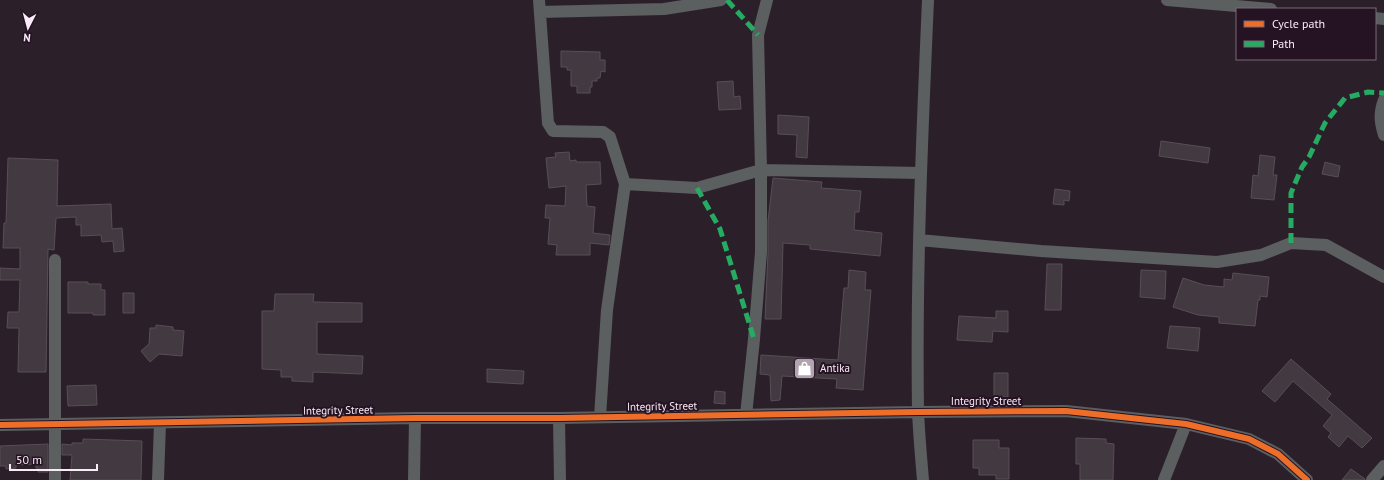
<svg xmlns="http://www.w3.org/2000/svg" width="1384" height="480" font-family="'PT Sans',sans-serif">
<rect width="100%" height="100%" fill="#2b202a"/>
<!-- building -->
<path fill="#423941" stroke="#584e56" d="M561,51l39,1v8h5v12l-4,-1 -1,7h-3v3h-5v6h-2v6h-13v-7h-6v-16h-4v-3h-6z
M733,81l1,16 6,-1 1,13 -22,1 -2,-28z
M778,115l31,2 -2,41 -11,-1 1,-22 -19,-1z
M1161,141l49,7 -2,15 -49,-7z
M569,152l1,9 6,-1v2h24l1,22 -15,1 1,21 8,1 -2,26 17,2 -1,10 -19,-2v12h-34l1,-10 -9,-1 2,-26h-5l1,-13 19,1 1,-20 -17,2 -3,-30 10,-1 -1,-4z
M1260,155l15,2 -2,18h4l-3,25 -23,-2 2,-23 5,1z
M8,158l50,2 -1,46 54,-2 1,25 10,-1 2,23 -10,1 -1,-11 -11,1 -1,-7 -20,1v-11h-5v-8l-20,1 -2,32 -6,-1 -2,123h-28l1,-44h-12l1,-16h11l1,-32h-20v-12l20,1v-21h-17l1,-25h2z
M1325,162l15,4 -2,11 -16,-3z
M773,178l49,4 -1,6 40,3 -2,21h-4l-1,18 28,3 -2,23 -70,-7v-4l-27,-2 -2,76h-16l3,-67v-31z
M1055,189l15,2 -1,10 -5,-1v5l-11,-1z
M1047,264h15l-1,46h-16z
M849,270l17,2 -1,18h6l-8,100 -27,-2 1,-9 -55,-3 -2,24 -9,1 -1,-26 -10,-1 1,-19 77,5 6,-72h4z
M1141,270l25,1 -1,28 -25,-2z
M1233,273l36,4 -2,20 -7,-1v4h-2l-3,26 -36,-3v-6l-21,-2 -25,-8 10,-29 21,7 20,2v-8l8,1z
M68,282h20v2h13v6h4v25h-12v-2h-25z
M123,293h11v20h-11z
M275,294h39l-1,8 49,1v19h-45v32l46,2 -1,18 -49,-2v10l-21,-1v-4h-11v-7l-19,-1v-58h12z
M996,311h12v21l-15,-1 -1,11 -35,-2 2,-24 37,2z
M156,325l17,2v3l11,1 -2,25 -23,-2 -9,8 -9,-11 8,-7 1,-16h6z
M1170,326l30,2 -2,23 -31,-3z
M1291,359l40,35 -4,5 45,39 -10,10 -14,-12 -9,11 -11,-10 3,-4 -8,-7 9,-11 -39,-34 -18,21 -13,-11z
M487,369l37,2 -1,13 -36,-2z
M994,373h14v24h-14z
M96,385l1,20 -29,1 -1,-20z
M715,391l10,1v12l-11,-1z
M1076,438l30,1v4l8,1 -1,36h-33v-16h-4z
M83,439l59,2 -1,39h-71l2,-25h-10v-11l10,1v-2h11z
M973,440h26v8h10v31h-13v-4h-17v-7h-6z
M48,444v28h-10v-4h-2v-4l-20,1v3l-10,1v-3h-6v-20z
M1351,469l14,10v1h-23z"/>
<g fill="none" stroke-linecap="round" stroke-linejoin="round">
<!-- minor -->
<path stroke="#5b5f60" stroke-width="12" d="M539,0l9,123 5,8 50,1 7,5 15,47 -18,126 -7,107
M1167,0l104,9
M540,12l124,-3 57,-9
M1375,18l9,1
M1384,100c-5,13 -4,22 0,35
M625,184l72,4 64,-18 159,3
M919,240l122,11 176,11 44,-7 30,-12 35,2 58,32
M746,415l8,-76 7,-87v-82l-3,-135 9,-35
M559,418l1,62
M0,425l415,-7h144l359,-6 148,-1 120,13 63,15 29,15 29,26
M55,480v-220
M158,480l2,-57
M414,480l1,-62
M923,480c-2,-23 -4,-46 -5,-69 -2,-137 4,-274 10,-411
M1164,480l22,-56
M1372,480l12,-14"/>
<!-- quiet -->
<path stroke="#26ab63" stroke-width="5" stroke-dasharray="10 5" stroke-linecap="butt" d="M727,0l31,35
M697,188l23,41 34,110
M1291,243v-50l11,-26 7,-10 16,-34 20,-25 23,-6 16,1"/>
<defs>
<path id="cycleway" d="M0,425l415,-7h144l359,-6 148,-1 120,13 63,15 29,15 29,26"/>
</defs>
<!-- cycleway casing -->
<use href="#cycleway" stroke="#251323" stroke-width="8"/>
<!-- cycleway -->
<use href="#cycleway" stroke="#ee6e29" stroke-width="6"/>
</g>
<!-- icons -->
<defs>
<symbol id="shop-square" viewBox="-11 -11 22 22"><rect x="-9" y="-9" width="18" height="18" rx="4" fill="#b1a4af" stroke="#251323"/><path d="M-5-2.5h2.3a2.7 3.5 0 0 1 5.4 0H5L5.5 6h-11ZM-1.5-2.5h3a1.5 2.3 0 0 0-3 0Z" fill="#fff"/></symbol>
</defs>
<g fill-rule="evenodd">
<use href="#shop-square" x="792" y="356" width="25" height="25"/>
</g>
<g text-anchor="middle" stroke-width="4" stroke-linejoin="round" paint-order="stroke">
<!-- poi labels -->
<g font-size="11" fill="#f9ebf7" stroke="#251323" text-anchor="start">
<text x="820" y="372">Antika</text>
</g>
<!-- street labels -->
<g font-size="11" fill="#f9ebf7" stroke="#251323">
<text x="986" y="405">Integrity Street</text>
<text transform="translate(662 406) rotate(-1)" y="4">Integrity Street</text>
<text transform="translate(338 410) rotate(-1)" y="4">Integrity Street</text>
</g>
</g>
<!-- legend -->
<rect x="1236" y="8" width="140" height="52" fill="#251323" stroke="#7a6978"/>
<rect x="1244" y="21" width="20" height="6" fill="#ee6e29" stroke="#7a6978"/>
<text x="1272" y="28" font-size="12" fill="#f9ebf7">Cycle path</text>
<rect x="1244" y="41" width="20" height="6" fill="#26ab63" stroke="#7a6978"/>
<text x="1272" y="48" font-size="12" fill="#f9ebf7">Path</text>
<!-- north arrow -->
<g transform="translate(28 28) rotate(186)" stroke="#251323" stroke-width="3" paint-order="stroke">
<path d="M0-3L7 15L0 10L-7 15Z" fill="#f9ebf7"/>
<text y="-6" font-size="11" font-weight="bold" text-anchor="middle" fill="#f9ebf7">N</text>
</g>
<!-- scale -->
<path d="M10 464v6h87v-6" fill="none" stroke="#f9ebf7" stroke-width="2"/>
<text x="16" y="464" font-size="12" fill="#f9ebf7" stroke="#251323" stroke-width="3" paint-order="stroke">50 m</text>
</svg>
